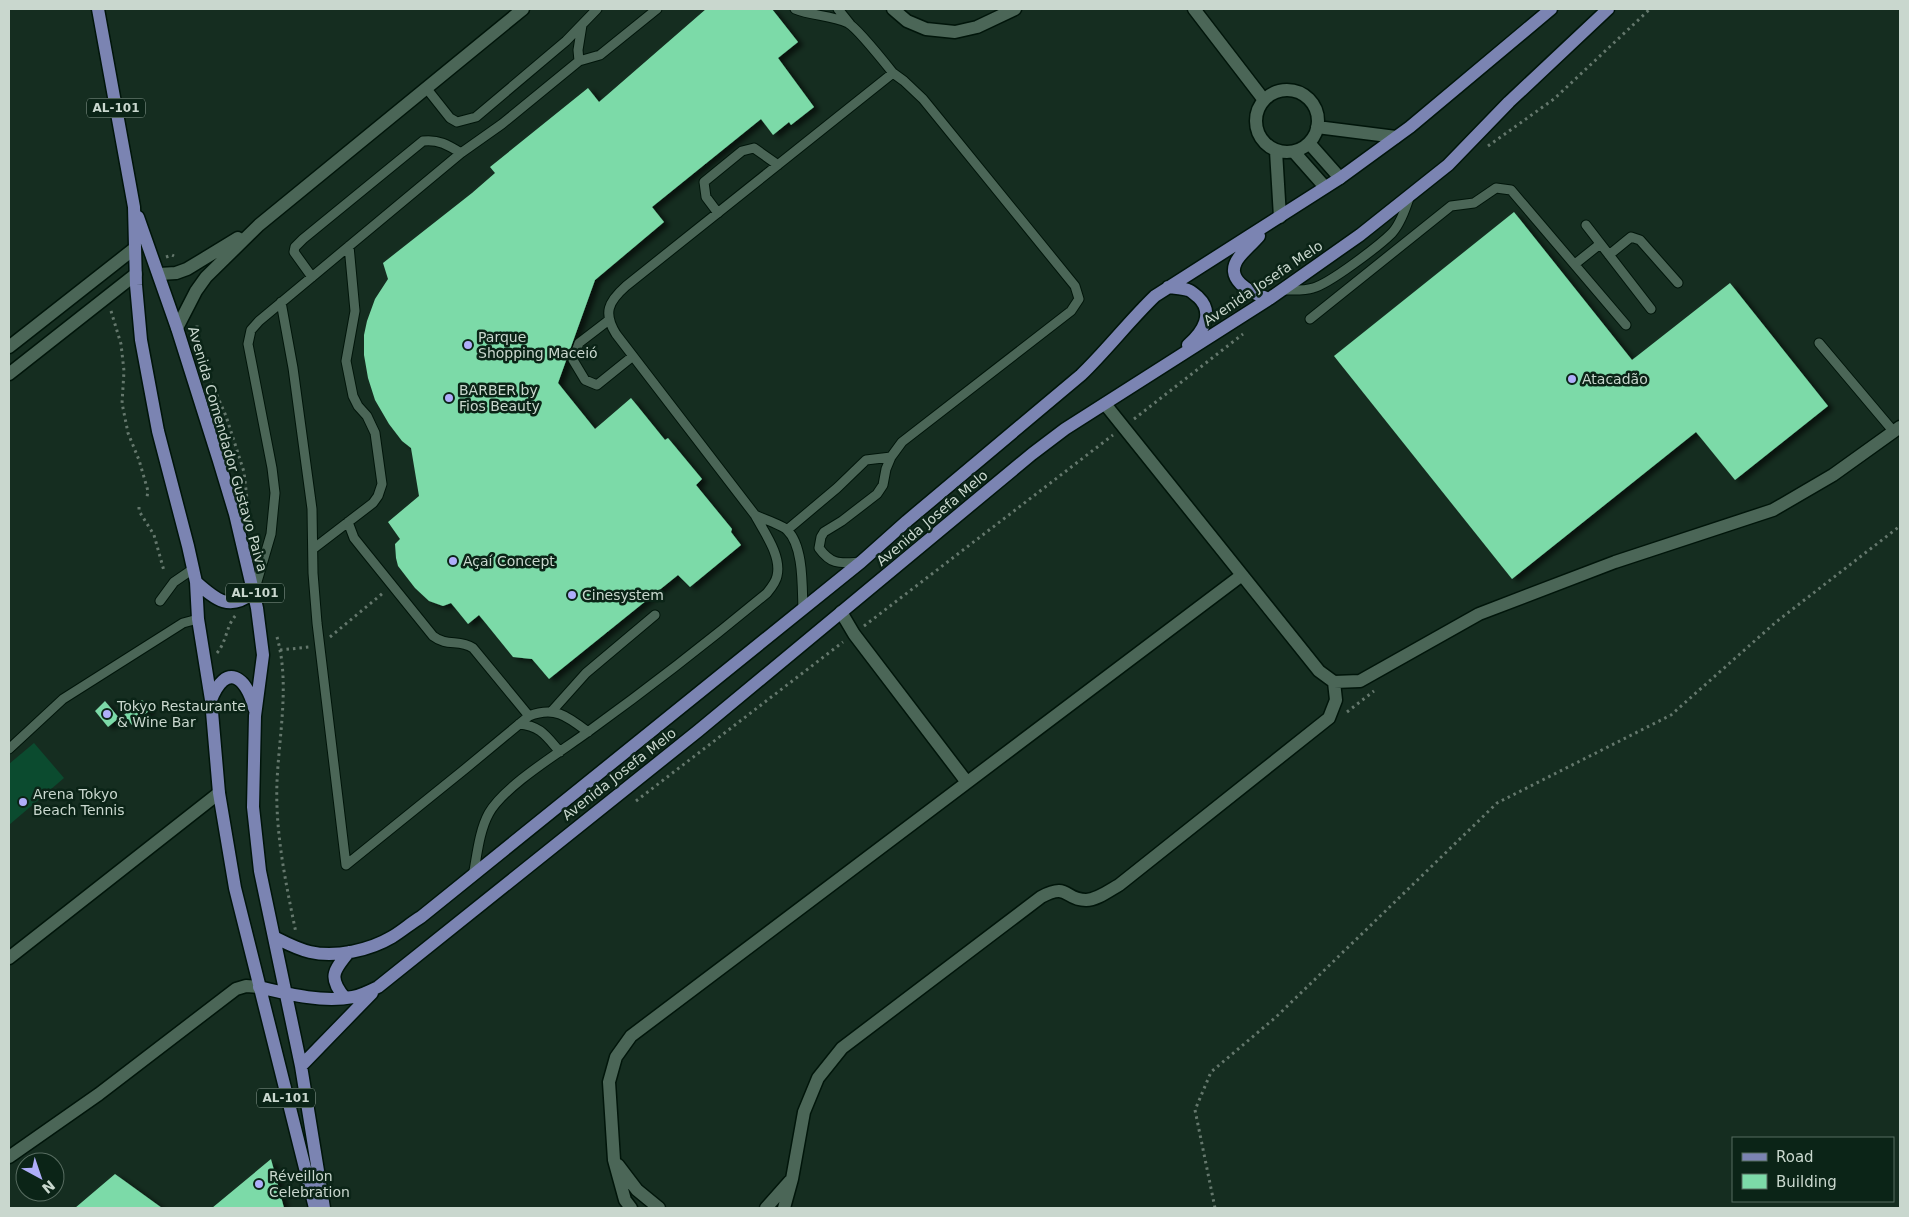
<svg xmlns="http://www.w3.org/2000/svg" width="1909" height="1217" font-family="'DejaVu Sans',sans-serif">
<defs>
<filter id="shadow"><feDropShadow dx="5.5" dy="3" stdDeviation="2.5" flood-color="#0009"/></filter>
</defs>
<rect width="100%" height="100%" fill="#152d20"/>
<!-- green -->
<path fill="#0b4b2f" d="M34,743l30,35 -55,47v-61z"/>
<!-- building -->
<path fill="#7cdaa8" filter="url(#shadow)" d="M706,9h66l26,33 -20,16 36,49 -23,18 -2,-3 -16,13 -12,-16 -109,88 12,15 -69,58 -37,103 37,46 36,-31 34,42 3,-2 34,41 -6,6 36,44 -1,3 10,13 -51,42 -12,-12 -129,104 -17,-20 -19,-2 -34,-42 -11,9 -17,-21 -8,3 -14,-5 -14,-13 -17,-22 -2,-8 -1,-14 5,-5 -12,-17 31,-26 -8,-48 -9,-7 -13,-17 -14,-24 -7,-22 -4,-23v-20l3,-14 8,-22 13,-20 -5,-16 89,-70 23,-20 -5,-6 98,-79 11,14z
M1514,212l118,148 98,-77 98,123 -93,74 -39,-48 -184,147 -178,-223z
M142,700l8,10 -18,15 -8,-10z
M105,701l14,17 -11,9 -13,-16z
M271,1159l13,49h-72z
M115,1174l47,34h-87z"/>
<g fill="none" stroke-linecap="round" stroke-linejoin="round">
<defs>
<path id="lane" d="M795,9c17,7 36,6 53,14 9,5 37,40 45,50l-267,213c-18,16 -23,27 -10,48l139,181c8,4 27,10 32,15 17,16 15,58 16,80
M838,9l12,15
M579,61l-1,-11 4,-25
M427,89l23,29 7,4 19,-5 90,-76 31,-32
M718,213l-12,-16 -2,-15 38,-31 12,-3 24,17
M1586,225l65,84
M1609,255l22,-18 9,3 38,43
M1575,264l25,-20
M312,277l-18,-25 1,-5 8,-8 120,-98c15,-2 25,4 38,12
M1283,290c10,0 21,1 30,-2 16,-4 66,-42 79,-55 9,-10 14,-25 18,-38
M281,302l12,66 19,141 1,64 4,50 29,242
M1310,319l141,-113 23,-3 22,-15 15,2 115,135
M609,320l-30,23 -6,17 12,20 12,5 36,-29
M1819,343l75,89
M348,522l6,16 8,10 71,88c14,11 26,3 40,12l56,68
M787,530l50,-42 29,-28 25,-3
M313,549l60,-46 5,-7 4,-12 -7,-51 -8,-17 -9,-10 -5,-10 -7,-35 9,-50 -6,-65
M861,562c-20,1 -29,4 -42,-14l2,-11 3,-5 18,-11 35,-27 6,-9 3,-16 5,-12 11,-15 169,-131 8,-12 -4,-13 -152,-187 -19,-18 -11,-8
M254,592l17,-58 4,-41 -3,-25 -24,-124 3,-14 8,-9 202,-168 41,-29 77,-63 21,-6 57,-46
M160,601l14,-19 19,-13
M552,711l34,-38 69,-58
M519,724c22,2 27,12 41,28
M9,749l54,-50 120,-76 15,-4
M346,865l119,-96 64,-53c26,-10 38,0 59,16
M473,876c4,-20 6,-45 16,-63 16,-28 73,-62 100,-82 61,-44 120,-90 178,-138 4,-5 9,-11 10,-17 5,-20 -13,-44 -22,-61"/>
<path id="street" d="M893,9l14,12 19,8 29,3 22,-5 38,-18
M1194,9l70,91
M1256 121a31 31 0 1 1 62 0a31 31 0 1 1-62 0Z
M1317,127l79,10
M1309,143l31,35
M1276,151l4,66
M1294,152l31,35
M159,274l17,-1 11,-4 51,-31
M177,328l19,-37 10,-14 53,-52 264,-216
M9,347l126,-99
M9,374l127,-100
M1105,404l214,267 15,11 26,-1 119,-67 136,-52 158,-52 60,-35 67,-48
M841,612l13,22 112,147
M9,958l210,-165
M618,1165l19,25 22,18
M631,1208l-6,-8 -11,-40 -5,-78 7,-25 15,-21 611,-461
M766,1208l24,-27
M784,1208l8,-29 12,-67 14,-34 24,-30 199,-151c28,-15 23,3 45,3 11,0 24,-10 33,-15l210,-167 7,-18 -2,-18"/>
<path id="secondary" d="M9,1157l90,-63 137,-105 10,-3 13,1"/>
<path id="primary" d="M98,9l36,198 2,78 5,55 17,91 30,115 8,36 2,37 13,81 8,93 16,95 80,320
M138,217l39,111 42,133 16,53 22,94 6,47 -8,61 -2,91 7,64 41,195 23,142
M1259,236c-6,7 -13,13 -19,20 -19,23 11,37 29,43
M1168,287c7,1 14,1 20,3 4,1 7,5 10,7 17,16 5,35 -10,48
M196,582c20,18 34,30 58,10
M211,700c15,-38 35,-24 43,8
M274,937c12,6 23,12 36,15 26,6 60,-2 82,-15 10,-6 19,-14 29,-20l440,-355 46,-41 174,-146c26,-25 48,-54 74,-79l185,-118 70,-51 141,-118
M259,987c29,7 64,16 94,10 9,-2 17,-6 25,-10l320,-256 334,-277 33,-25 204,-130 91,-64 88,-70 61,-63 99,-93
M345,998c-17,-20 -12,-27 4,-46
M301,1066l71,-73"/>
</defs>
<!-- lane casing -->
<use href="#lane" stroke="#00150a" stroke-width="11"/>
<!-- street casing -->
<use href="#street" stroke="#00150a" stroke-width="15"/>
<!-- secondary casing -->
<use href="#secondary" stroke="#00150a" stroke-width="15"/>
<!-- primary casing -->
<use href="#primary" stroke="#00150a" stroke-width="15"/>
<!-- path -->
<path stroke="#65786d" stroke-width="3" stroke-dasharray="2.5 4" stroke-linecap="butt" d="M1488,146l66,-47 96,-90
M166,257l6,-2 2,1
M111,311l10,33 3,27 -2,32 6,30 11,27 9,31 -1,6
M197,341v-19
M209,377l17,39 18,56 3,27
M1134,419l109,-85
M139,507v4l15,24 10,36
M864,626l249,-191
M277,637c13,46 2,98 0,145 -2,51 9,102 19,151
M330,637l53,-44
M280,650l29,-3
M217,653c10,-12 9,-27 19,-38
M1347,712l27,-21
M636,801l207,-159
M1215,1208l-20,-98 16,-38 65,-55 221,-214 174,-88 105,-93 124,-96"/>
<!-- lane -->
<use href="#lane" stroke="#4b6657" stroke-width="9"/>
<!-- street -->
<use href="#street" stroke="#4b6657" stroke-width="12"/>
<!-- secondary -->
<use href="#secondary" stroke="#4b6657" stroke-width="12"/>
<!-- primary -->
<use href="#primary" stroke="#7b84b2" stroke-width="12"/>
</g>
<!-- markers -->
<g fill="#afaefa" stroke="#0b2417" stroke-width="2">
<circle cx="468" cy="345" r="5"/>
<circle cx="1572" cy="379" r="5"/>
<circle cx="449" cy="398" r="5"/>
<circle cx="453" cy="561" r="5"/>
<circle cx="572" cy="595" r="5"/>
<circle cx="107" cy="714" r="5"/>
<circle cx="23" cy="802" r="5"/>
<circle cx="259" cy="1184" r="5"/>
</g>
<g text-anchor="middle" stroke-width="5" stroke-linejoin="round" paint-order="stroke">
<!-- shield labels -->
<g fill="#0b2417" stroke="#90a197" stroke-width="1">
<rect x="87" y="98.5" width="58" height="19" rx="4"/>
<rect x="226" y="583.5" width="58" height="19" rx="4"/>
<rect x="257" y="1088.5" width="58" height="19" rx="4"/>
</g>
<g font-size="12" font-weight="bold" fill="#c9d7ce">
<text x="116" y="112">AL-101</text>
<text x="255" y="597">AL-101</text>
<text x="286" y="1102">AL-101</text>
</g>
<!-- street labels -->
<g font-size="14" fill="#c9d7ce" stroke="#0b2417">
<text transform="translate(1263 283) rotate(-34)" y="5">Avenida Josefa Melo</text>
<text transform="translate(228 449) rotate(74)" y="5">Avenida Comendador Gustavo Paiva</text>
<text transform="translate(932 518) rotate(-40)" y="5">Avenida Josefa Melo</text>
<text transform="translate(619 774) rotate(-38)" y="5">Avenida Josefa Melo</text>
</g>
<!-- poi labels -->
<g font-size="14" fill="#c9d7ce" stroke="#0b2417" text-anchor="start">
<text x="478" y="342">Parque<tspan x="478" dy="16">Shopping Maceió</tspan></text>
<text x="1582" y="384">Atacadão</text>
<text x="459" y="395">BARBER by<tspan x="459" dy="16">Fios Beauty</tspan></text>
<text x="463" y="566">Açaí Concept</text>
<text x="582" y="600">Cinesystem</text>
<text x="117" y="711">Tokyo Restaurante<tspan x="117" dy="16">&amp; Wine Bar</tspan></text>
<text x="33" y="799">Arena Tokyo<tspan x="33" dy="16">Beach Tennis</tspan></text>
<text x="269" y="1181">Réveillon<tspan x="269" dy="16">Celebration</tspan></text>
</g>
</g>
<!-- border -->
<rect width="1909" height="1217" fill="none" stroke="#c9d7ce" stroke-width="20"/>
<!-- legend -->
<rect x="1732" y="1137" width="162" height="65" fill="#0b2417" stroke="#576c60"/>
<rect x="1742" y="1153" width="25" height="8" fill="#7b84b2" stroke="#576c60"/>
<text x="1776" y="1162" font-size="15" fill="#c9d7ce">Road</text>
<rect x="1742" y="1174" width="25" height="15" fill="#7cdaa8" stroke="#576c60"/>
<text x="1776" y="1187" font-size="15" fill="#c9d7ce">Building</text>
<!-- north arrow -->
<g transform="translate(40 1177) rotate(140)"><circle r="24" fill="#0b2417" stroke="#576c60"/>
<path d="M0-4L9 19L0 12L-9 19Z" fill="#afaefa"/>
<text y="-8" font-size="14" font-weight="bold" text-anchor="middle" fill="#c9d7ce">N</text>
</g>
</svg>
